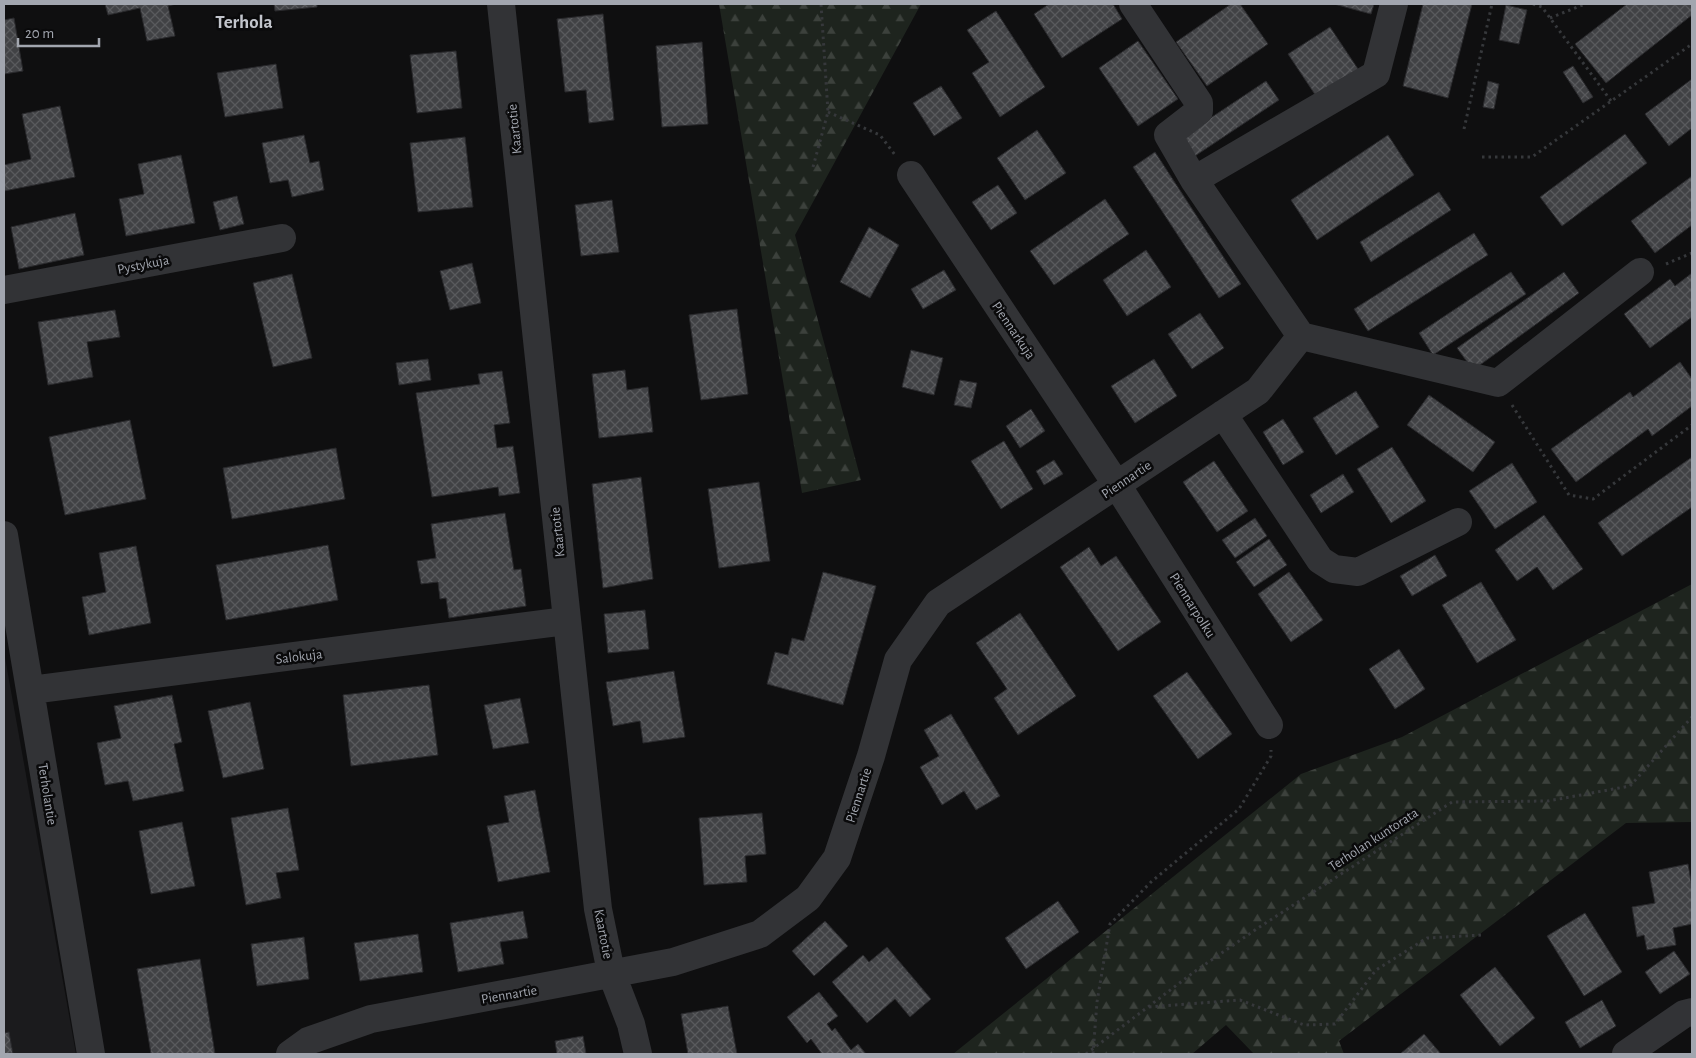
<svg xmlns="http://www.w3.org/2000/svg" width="1696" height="1058" font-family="'Alegreya Sans',sans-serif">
<defs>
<pattern id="forest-firs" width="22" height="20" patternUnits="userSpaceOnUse" patternTransform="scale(1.25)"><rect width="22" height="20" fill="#1e241e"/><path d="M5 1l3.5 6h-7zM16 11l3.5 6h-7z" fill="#3c413c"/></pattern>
<pattern id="building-cross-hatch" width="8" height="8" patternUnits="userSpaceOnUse" patternTransform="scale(1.25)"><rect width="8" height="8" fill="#414245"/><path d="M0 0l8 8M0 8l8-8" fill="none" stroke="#595a5d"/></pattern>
</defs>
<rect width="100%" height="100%" fill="#0f0f10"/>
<!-- built -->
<path fill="#1b1b1d" d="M4,652l72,402h-72z"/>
<!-- forest -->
<path fill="url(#forest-firs)" d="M719,4h202l-126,231 66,245 -59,13z
M1692,584v238l-66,1 -287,218 5,13h-90l-28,-29 -34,29h-239l348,-280 101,-37z"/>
<!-- building -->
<path fill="url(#building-cross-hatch)" stroke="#29292c" d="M105,4h71l-8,2 7,30 -28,5 -7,-33 -32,7z
M274,4h43v3l-42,4z
M1049,4h64l9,15 -60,39 -28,-44z
M1231,4h9l28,40 -61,42 -31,-44z
M1334,4h40l-3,10z
M1423,4h49l-24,94 -45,-12z
M1627,4h65v11l-86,68 -31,-39z
M1506,5l21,5 -8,34 -20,-4z
M996,11l49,76 -45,30 -28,-44 17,-11 -22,-32z
M603,14l11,106 -25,3 -3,-33 -21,2 -8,-73z
M14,18l9,53 -19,3v-54z
M1330,27l30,45 -42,27 -30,-45z
M1138,41l40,58 -40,27 -39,-58z
M702,42l6,82 -46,3 -6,-81z
M456,51l6,57 -45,5 -7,-58z
M276,64l7,44 -58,9 -8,-44z
M1573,66l20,31 -10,6 -20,-31z
M1692,79v49l-23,18 -24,-32z
M1266,81l13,19 -84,56 -13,-19z
M1488,81l11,3 -5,25 -11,-2z
M941,86l21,32 -28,18 -21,-33z
M60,106l15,71 -71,14v-26l27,-6 -9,-45z
M1037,130l29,43 -41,27 -28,-42z
M1625,134l22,29 -85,63 -22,-29z
M304,135l6,28 9,-2 5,29 -32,7 -4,-17 -18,3 -8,-40z
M1388,135l26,40 -97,65 -26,-40z
M465,137l8,70 -55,5 -8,-69z
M1155,152l86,132 -22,14 -86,-131z
M181,155l14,68 -69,13 -7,-37 25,-5 -6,-30z
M1692,176v49l-37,28 -24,-32z
M998,185l19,28 -26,17 -19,-28z
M1439,192l12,18 -80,52 -11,-20z
M237,196l7,28 -24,6 -7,-28z
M1105,199l24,35 -75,51 -24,-34z
M612,200l7,52 -38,4 -6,-51z
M75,213l9,42 -65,14 -8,-42z
M869,227l30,18 -29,53 -30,-16z
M1474,233l14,22 -120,76 -14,-22z
M1146,250l25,37 -44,29 -24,-36z
M472,263l9,40 -31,7 -10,-39z
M944,270l12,20 -33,19 -12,-20z
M1511,272l15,22 -93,61 -14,-22z
M1564,272l15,21 -106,77 -16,-22z
M1692,273v44l-42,31 -26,-34 46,-35 5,7z
M292,274l20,84 -39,9 -20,-84z
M737,309l11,85 -47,6 -12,-85z
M115,310l5,27 -33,5 6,35 -45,8 -10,-63z
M1200,313l24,35 -32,21 -24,-35z
M911,350l32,8 -9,37 -32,-8z
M428,359l3,21 -32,5 -3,-22z
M1154,359l23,37 -42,27 -24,-37z
M1680,362l12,17v27l-40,30 -4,-7 -72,53 -25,-33 79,-57 3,5z
M625,370l2,20 21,-3 5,45 -54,6 -7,-64z
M502,371l8,52 -16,2 3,23 16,-2 7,47 -21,3 -1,-9 -66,10 -16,-104 64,-9 -2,-10z
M960,380l17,3 -6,25 -17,-3z
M1356,391l23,36 -43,28 -23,-37z
M1429,395l66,47 -22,30 -66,-47z
M1031,409l14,22 -25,17 -14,-22z
M1283,419l21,33 -21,13 -20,-33z
M130,420l16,79 -81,16 -16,-78z
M1004,441l29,48 -32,20 -30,-48z
M1392,447l34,54 -35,22 -34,-54z
M336,448l9,51 -113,20 -9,-51z
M1692,457v50l-70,49 -24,-33z
M1054,460l9,14 -19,11 -8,-14z
M1214,461l34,50 -31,21 -34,-50z
M1512,463l25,39 -42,27 -26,-38z
M1343,474l11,18 -33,21 -11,-18z
M641,477l12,102 -50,9 -11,-104z
M759,482l11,79 -51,7 -11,-79z
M505,513l9,57 7,-1 5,37 -77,12 -3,-20 -6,1 -2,-17 -17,2 -4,-23 19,-3 -5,-34z
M1544,515l39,54 -30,21 -16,-23 -20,14 -22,-31z
M1255,518l12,18 -32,22 -13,-18z
M1269,539l18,26 -33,22 -18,-25z
M328,545l10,55 -112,20 -10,-55z
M136,546l15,77 -62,12 -7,-38 24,-5 -7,-39z
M1089,547l12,19 15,-10 45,66 -43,29 -58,-84z
M1435,555l12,21 -35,20 -12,-20z
M823,572l53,14 -33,119 -76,-21 8,-32 13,3 4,-17 12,3z
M1289,572l34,48 -32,22 -33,-48z
M1481,582l35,58 -39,23 -35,-58z
M645,610l4,39 -41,4 -4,-39z
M1020,613l56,83 -58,39 -24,-37 13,-9 -31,-46z
M1399,649l26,40 -30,20 -26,-40z
M674,671l11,66 -42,6 -3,-22 -27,5 -7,-44z
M1187,672l45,62 -34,25 -45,-63z
M429,685l9,70 -87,11 -8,-71z
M172,695l10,47 -8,2 10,47 -51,10 -5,-20 -23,4 -8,-42 24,-5 -7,-32z
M520,698l9,45 -36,6 -9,-44z
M250,702l14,67 -41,9 -15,-67z
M951,714l49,82 -24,14 -12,-19 -22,14 -22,-38 19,-11 -15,-26z
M535,790l15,82 -52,10 -11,-56 22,-4 -5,-26z
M288,808l11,62 -23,3 5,25 -35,7 -15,-87z
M762,813l4,41 -21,2 2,26 -43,3 -5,-67z
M182,822l13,64 -44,8 -12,-63z
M1688,864l4,23v37l-19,4 3,17 -29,5 -3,-15 -7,2 -5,-30 23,-4 -6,-31z
M1058,901l21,31 -53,37 -21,-31z
M523,911l5,27 -28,4 4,22 -46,8 -8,-49z
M1585,913l37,59 -38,24 -37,-60z
M825,921l23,25 -34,30 -22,-25z
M418,934l5,38 -63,9 -6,-38z
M304,937l5,42 -52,7 -6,-42z
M887,947l44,52 -21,18 -15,-18 -28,24 -35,-41 31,-27 6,7z
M1674,951l16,23 -30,20 -15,-22z
M200,959l15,95h-64l-14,-85z
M1495,967l40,51 -35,28 -40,-51z
M819,992l19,24 -11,8 5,7 3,-3 16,22 7,-6 8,10h-44l-11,-15 -4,4 -20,-26z
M1602,1000l14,26 -36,22 -15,-26z
M728,1006l9,48h-49l-7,-40z
M9,1032l4,22h-9v-21z
M1424,1034l17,20h-41z
M583,1036l3,18h-29l-2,-13z"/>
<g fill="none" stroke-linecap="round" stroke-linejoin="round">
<!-- path -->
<path stroke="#36383b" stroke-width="3" stroke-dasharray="2.5 4" stroke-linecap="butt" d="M1533,4l9,3 69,94
M1550,18l35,-14
M828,112l52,23 15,20
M1464,129l28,-125
M1482,157h50l160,-113
M813,167l15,-55 -7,-108
M1666,264l26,-11
M1512,405l57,90 24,4 99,-74
M1149,1007l91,-7 64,25 31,-1 41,-54 51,-32 55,-3
M1086,1054l108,-82 64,-44 194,-126 96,-1 82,-15 62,-69
M1093,1054l4,-52 13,-78 41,-42 88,-73 32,-53v-6"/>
<!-- minor -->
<path stroke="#323336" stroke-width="28" d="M501,4l97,905 13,63 20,52 7,30
M1133,4l66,99v8l-31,24 26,45
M1394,4l-18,70 -182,106 107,156 197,47 142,-111
M911,175l206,310 152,240
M4,290l278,-52
M1223,414l97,146 14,9 24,3 100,-50
M4,535l87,519
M31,690l535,-69
M290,1054l18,-13 63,-22 302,-57 87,-28 48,-36 29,-40 34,-102 27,-96 40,-57 320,-212 43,-55
M1626,1054l58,-40 8,-2"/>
</g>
<g text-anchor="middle" stroke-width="5" stroke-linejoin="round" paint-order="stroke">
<!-- street labels -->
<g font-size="14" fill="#a2a6af" stroke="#0a0a0b">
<text transform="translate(514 129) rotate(-96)" y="5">Kaartotie</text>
<text transform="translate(143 264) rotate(-11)" y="5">Pystykuja</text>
<text transform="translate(1014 330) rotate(56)" y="5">Piennarkuja</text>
<text transform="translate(1126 479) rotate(-34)" y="5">Piennartie</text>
<text transform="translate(557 532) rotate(-96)" y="5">Kaartotie</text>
<text transform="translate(1193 605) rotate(58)" y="5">Piennarpolku</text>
<text transform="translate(299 656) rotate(-7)" y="5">Salokuja</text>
<text transform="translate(48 794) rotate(81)" y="5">Terholantie</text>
<text transform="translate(858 795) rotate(-72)" y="5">Piennartie</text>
<text transform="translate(1373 839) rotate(-33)" y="5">Terholan kuntorata</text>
<text transform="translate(604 934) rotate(79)" y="5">Kaartotie</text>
<text transform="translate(509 994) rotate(-10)" y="5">Piennartie</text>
</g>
<!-- district labels -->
<g font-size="19" font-weight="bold" fill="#c2c5cc" stroke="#0a0a0b">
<text x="244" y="28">Terhola</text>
</g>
</g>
<!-- border -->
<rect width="1696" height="1058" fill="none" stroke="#a2a6af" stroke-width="10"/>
<!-- scale -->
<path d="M18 38v8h81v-8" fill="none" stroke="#a2a6af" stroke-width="2.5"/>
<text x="25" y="38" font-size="15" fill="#a2a6af" stroke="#0a0a0b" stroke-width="4" paint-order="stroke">20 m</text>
</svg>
